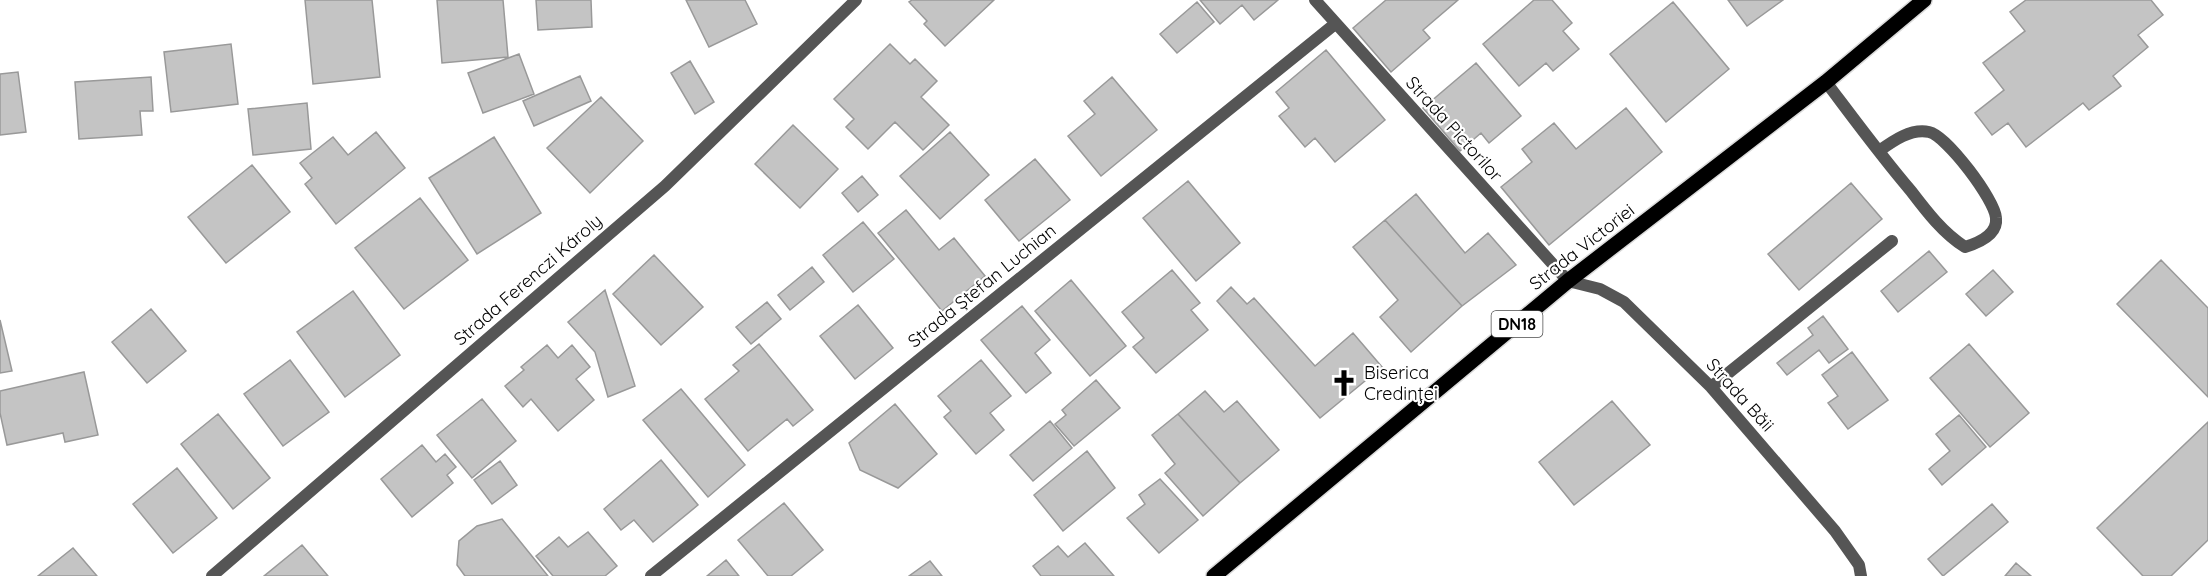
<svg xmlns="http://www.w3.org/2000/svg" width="2208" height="576" font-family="Quicksand,sans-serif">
<rect width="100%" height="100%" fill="#fff"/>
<!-- building -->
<path fill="#c4c4c4" stroke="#999" stroke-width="1.5" d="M305,0h67l8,77 -67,7z
M437,0h66l5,57 -66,6z
M536,0h55l1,27 -54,3z
M686,0h59l12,24 -48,23z
M912,0h82l-49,46 -21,-22 3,-3 -18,-19z
M1200,0h78l-24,20 -12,-15 -22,19z
M1386,0h72l-35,30 7,8 -39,34 -38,-44z
M1534,0h18l20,23 -9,8 16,18 -26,22 -7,-8 -27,23 -36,-42z
M1728,0h55l-36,26z
M2026,0h125l12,15 -25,20 10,12 -35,29 8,10 -32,24 -6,-7 -57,44 -18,-24 -16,12 -17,-22 29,-23 -21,-27 42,-32 -15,-19z
M1197,2l17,20 -37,31 -17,-19z
M1673,2l56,67 -63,53 -56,-68z
M231,44l7,60 -67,8 -7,-60z
M890,44l20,20 5,-5 22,22 -16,16 28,28 -26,25 -28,-28 -27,27 -22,-22 8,-8 -20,-20z
M1326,50l59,70 -50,42 -20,-24 -10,9 -26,-31 10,-8 -13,-16z
M519,54l15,40 -51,19 -15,-40z
M690,61l24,41 -19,12 -24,-41z
M1476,63l45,53 -32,27 -8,-10 -21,18 -37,-43z
M18,72l8,60 -26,3v-61z
M580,76l11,25 -57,25 -11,-25z
M151,77l2,34h-13l2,24 -63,4 -4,-57z
M1112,77l45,53 -56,46 -33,-40 27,-22 -11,-13z
M601,97l42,44 -53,52 -43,-45z
M307,103l4,46 -58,6 -5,-46z
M1626,108l36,44 -113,93 -48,-58 31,-25 -10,-13 32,-26 22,26z
M793,125l45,44 -38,39 -45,-44z
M376,132l29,36 -69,56 -31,-40 7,-6 -12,-15 33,-26 15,18z
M950,132l39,43 -49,44 -40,-43z
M494,137l47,76 -64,41 -48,-76z
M1035,159l35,41 -51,41 -34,-41z
M252,165l38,47 -64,51 -38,-46z
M862,176l16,19 -20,17 -16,-19z
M1188,181l52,62 -44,38 -53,-63z
M1851,183l31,36 -83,71 -31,-36z
M1416,194l49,59 23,-20 28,32 -54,41 -77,-86z
M420,198l48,62 -64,49 -49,-61z
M906,210l33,40 15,-12 31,38 -43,35 -64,-78z
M1385,220l77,86 -51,46 -31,-35 18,-17 -45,-53z
M863,222l31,37 -41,33 -30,-37z
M1929,251l18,21 -49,40 -17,-21z
M654,255l49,52 -42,38 -48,-51z
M2161,260l47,48v89l-91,-93z
M812,267l12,15 -34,28 -12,-15z
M1172,270l28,33 -9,7 17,20 -52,43 -23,-26 11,-9 -22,-26z
M1993,270l20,22 -27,24 -20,-22z
M1071,280l55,66 -36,30 -55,-65z
M1231,287l16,17 7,-6 61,68 38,-33 29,34 -62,51 -103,-117z
M605,290l30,96 -27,11 -13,-45 -27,-30z
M353,291l47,64 -55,42 -48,-65z
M767,302l14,17 -30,25 -15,-17z
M858,305l35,43 -38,31 -35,-43z
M1022,306l28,34 -15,13 16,20 -25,20 -45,-53z
M151,309l35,42 -39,32 -35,-41z
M1823,316l25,33 -19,14 -10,-13 -32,25 -10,-12 36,-28 -5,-7z
M0,320l12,51 -12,2z
M759,344l54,66 -20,16 -6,-7 -39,32 -43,-52 34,-28 -6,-6z
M1969,344l60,69 -39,34 -60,-69z
M547,345l11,13 14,-13 18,22 -14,12 18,21 -36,31 -27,-32 -8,8 -18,-21 19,-16 -3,-3z
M1852,352l36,48 -40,29 -20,-26 10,-7 -16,-21z
M290,360l39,52 -46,34 -39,-52z
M981,360l30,36 -21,17 14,17 -28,24 -32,-37 7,-6 -13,-15z
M84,372l14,63 -33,7 -2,-9 -56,12 -7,-32v-22z
M1096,380l24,28 -46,38 -19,-22 11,-9 -4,-5z
M681,389l64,76 -37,32 -65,-77z
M1205,391l19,21 13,-11 42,49 -39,33 -62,-69z
M482,399l34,42 -44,37 -35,-43z
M1612,401l38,44 -76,60 -35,-43z
M895,404l42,50 -39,34 -38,-18 -11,-27z
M218,414l52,64 -37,31 -52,-65z
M1178,414l62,69 -37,33 -38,-43 10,-9 -23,-29z
M1959,415l27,32 -44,38 -13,-16 21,-18 -14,-17z
M1050,421l22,27 -39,33 -23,-26z
M2208,422v118l-37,36h-28l-46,-48z
M422,445l14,17 9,-8 11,13 -9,8 6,8 -41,34 -31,-38z
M1087,451l28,37 -52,43 -29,-36z
M661,460l37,45 -45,37 -19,-22 -13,10 -17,-21z
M500,461l17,24 -25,19 -18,-24z
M177,468l40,50 -44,35 -40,-49z
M1160,479l38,41 -39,33 -32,-35 18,-14 -6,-9z
M784,503l39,47 -32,26h-23l-30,-36z
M1992,504l16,18 -65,54 -15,-17z
M502,519l46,57h-83l-8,-11 2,-24 18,-15z
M588,532l29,34 -12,10h-52l-17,-20 23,-19 9,10z
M1085,543l29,33h-73l-8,-10 25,-20 10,11z
M302,545l26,31h-64z
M73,548l24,28h-59z
M726,560l13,16h-32z
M930,561l12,15h-33z
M2016,563l15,13h-26z"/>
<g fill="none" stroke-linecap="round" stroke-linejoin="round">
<defs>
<path id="primary" d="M1214,576l354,-295 258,-199 98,-82"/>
</defs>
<!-- primary casing -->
<use href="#primary" stroke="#dbdbdb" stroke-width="18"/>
<!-- lane -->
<path stroke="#555" stroke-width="12" d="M1826,82c28,37 55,74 85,109 16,21 32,42 54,56 13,-4 33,-12 31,-29 -1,-18 -49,-82 -67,-86 -18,-4 -36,9 -50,19"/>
<!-- street -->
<path stroke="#555" stroke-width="12" d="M1315,0l253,281 32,8 24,13 87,85 124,144 24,34 2,11
M1711,387l181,-146
M212,576l453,-390 191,-186
M651,576l684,-552"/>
<!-- primary -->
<use href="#primary" stroke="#000" stroke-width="15"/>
</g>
<!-- icons -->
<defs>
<symbol id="church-bare" viewBox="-9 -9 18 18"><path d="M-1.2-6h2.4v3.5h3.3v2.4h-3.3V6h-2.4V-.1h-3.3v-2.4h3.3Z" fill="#000" stroke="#fff" stroke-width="2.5" paint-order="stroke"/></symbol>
</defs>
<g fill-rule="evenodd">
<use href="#church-bare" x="1325" y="364" width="38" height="38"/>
</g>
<g text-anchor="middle" stroke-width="4.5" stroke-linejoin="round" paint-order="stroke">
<!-- shield labels -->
<rect fill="#fff" stroke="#4c4c4c" stroke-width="1.5" x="1491.5" y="311" width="51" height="26" rx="4.5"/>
<g font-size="16" font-weight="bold" fill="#000">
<text x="1517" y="330">DN18</text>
</g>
<!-- street labels -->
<g font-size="18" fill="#000" stroke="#fff">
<text transform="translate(1454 129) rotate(48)" y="6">Strada Pictorilor</text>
<text transform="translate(1582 247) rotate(-38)" y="6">Strada Victoriei</text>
<text transform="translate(528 280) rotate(-41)" y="6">Strada Ferenczi Károly</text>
<text transform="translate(982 286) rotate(-39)" y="6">Strada Ștefan Luchian</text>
<text transform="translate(1740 395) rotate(48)" y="6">Strada Băii</text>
</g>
<!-- poi labels -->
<g font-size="18" fill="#000" stroke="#fff" text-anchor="start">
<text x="1364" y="379">Biserica<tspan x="1364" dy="21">Credinței</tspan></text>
</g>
</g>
</svg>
